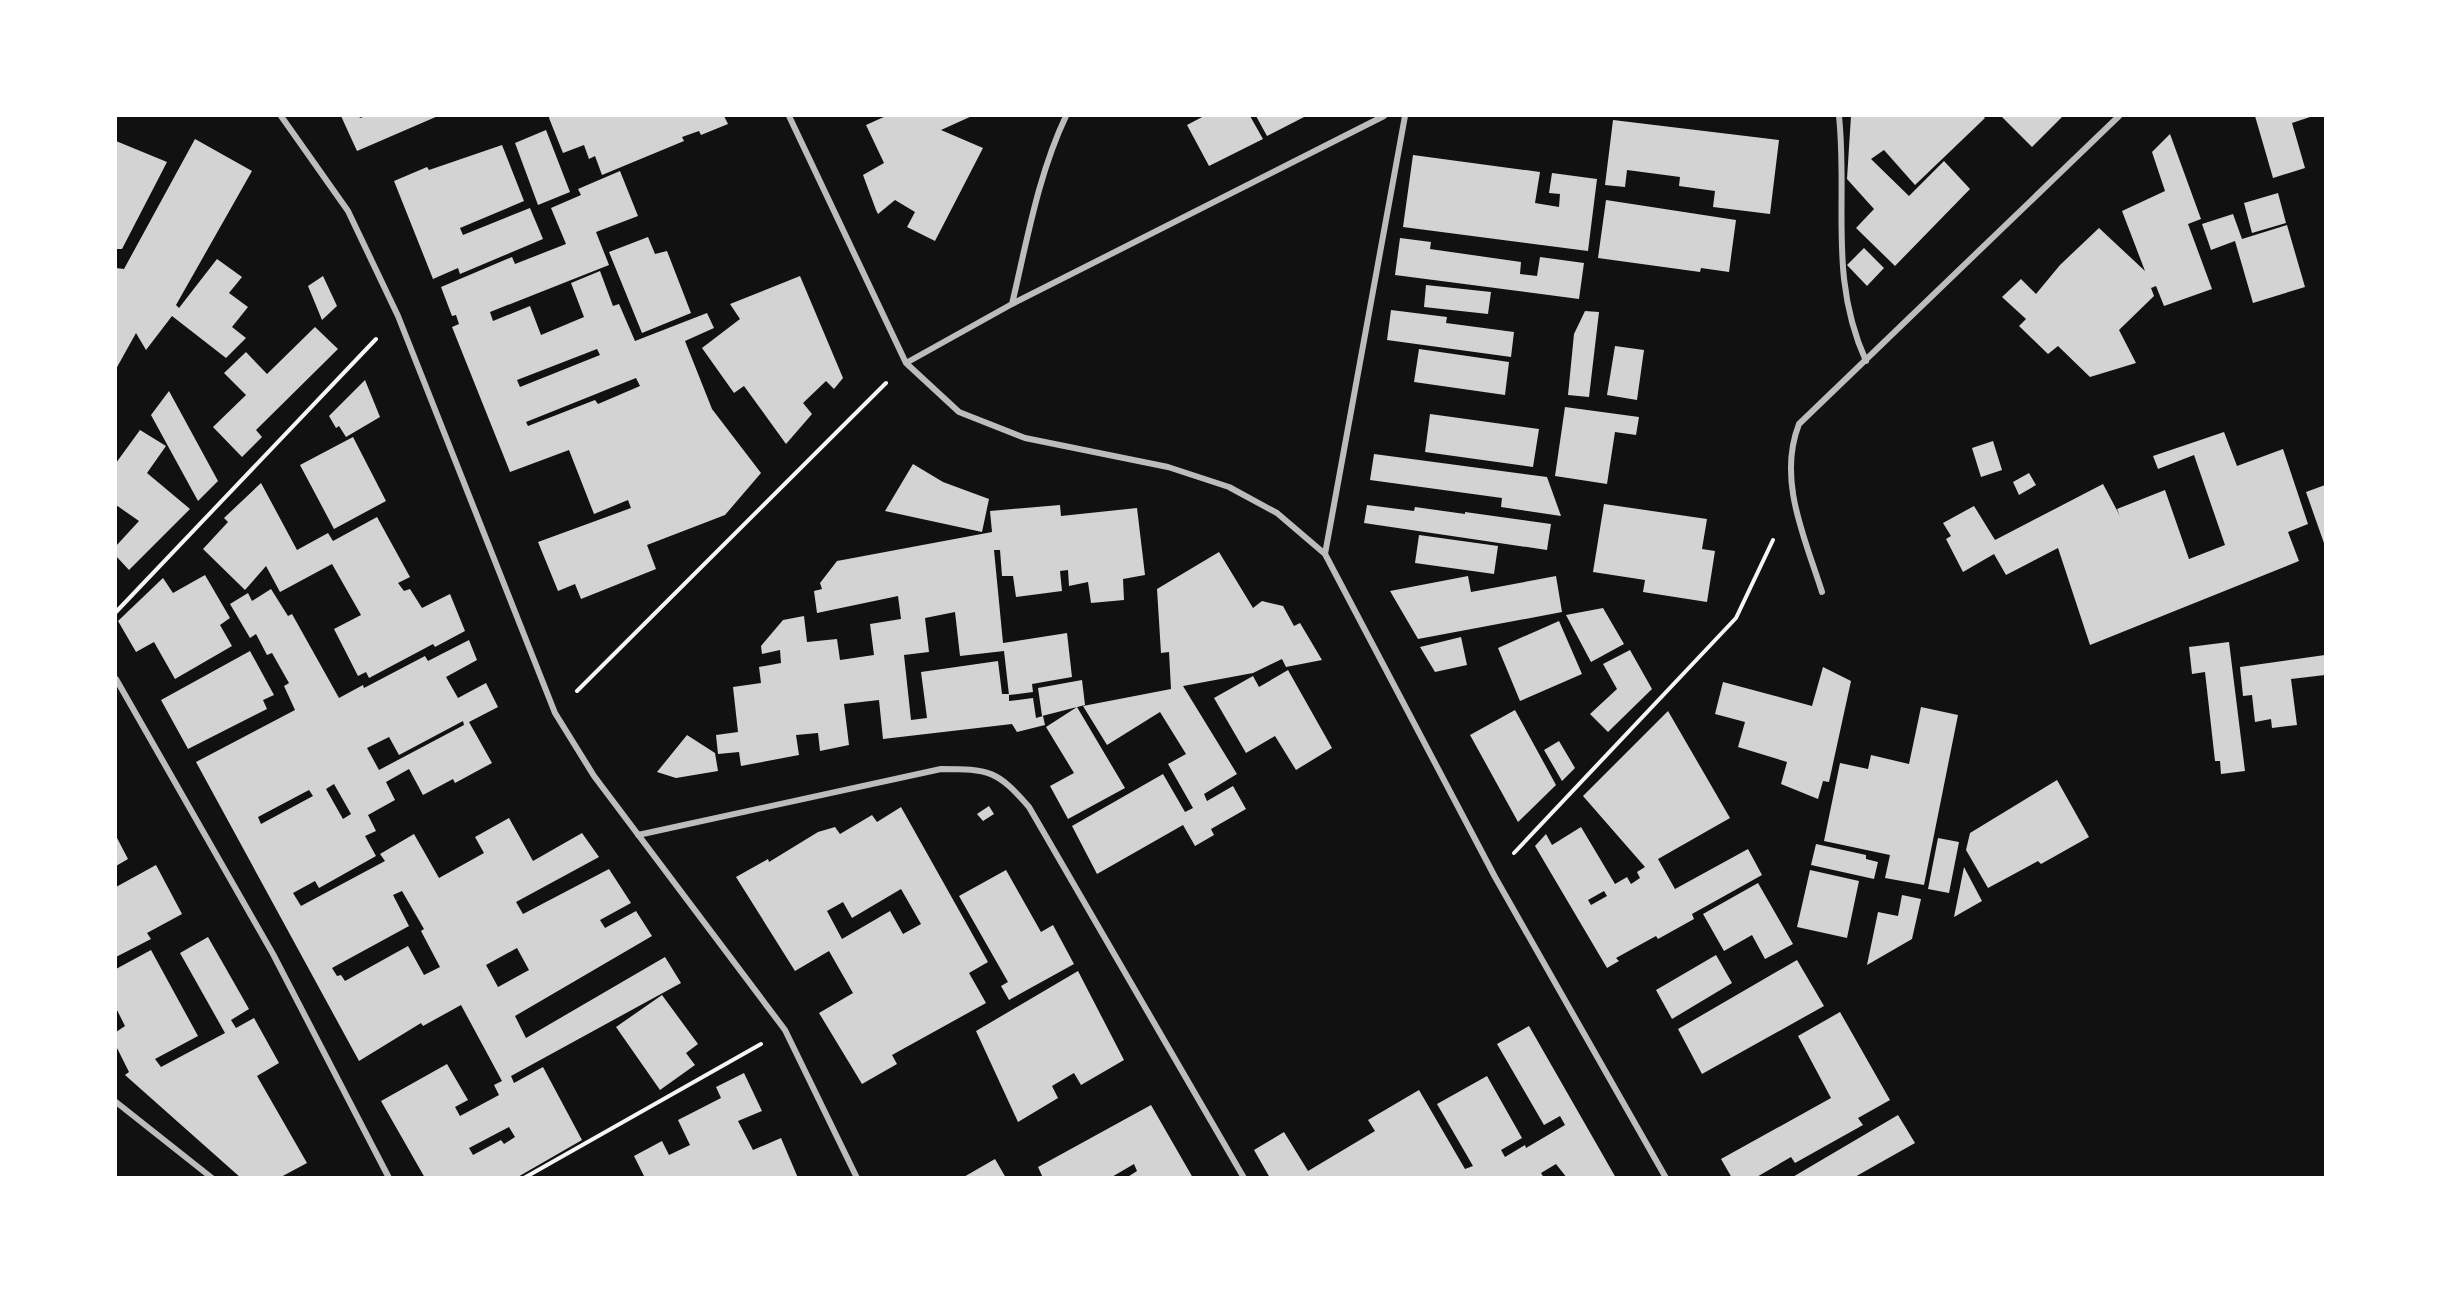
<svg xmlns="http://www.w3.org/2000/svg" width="2441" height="1293" font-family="'Roboto Serif',serif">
<rect width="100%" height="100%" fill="#111"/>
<!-- building -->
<path fill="#d3d3d3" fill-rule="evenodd" d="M341,116h18l1,2 6,-2h72l-81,35z
M550,116h174l4,8 -27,11 -2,-4 -17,6 2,4 -82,34 -7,-19 -6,3 -5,-14 -21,8 -14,-35z
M886,116h86l-31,14 42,18 -48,93 -28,-14 8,-15 -20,-12 -17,14 -2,-4 -13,-35 21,-12 -18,-38z
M1204,116h46l13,23 -54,27 -22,-41z
M1256,116h50l-39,20z
M1851,116h132l2,2 -70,67 -31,-35 -13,9 38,37 35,-35 26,28 -75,77 -39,-38 18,-19 -27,-30z
M2001,116h62l-31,31z
M2255,116h58l-21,7 13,45 -32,10z
M1613,120l166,20 -9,74 -57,-7 2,-16 -36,-5 1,-9 -53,-7 -2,17 -20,-2z
M546,130l24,62 -32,13 -23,-62z
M2170,134l31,85 -13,5 24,65 -48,17 -8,-20 -5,2 3,8 -35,34 17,33 -46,14 -32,-31 -10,8 -29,-28 7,-7 -24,-22 19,-18 15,15 24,-29 39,-37 46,43 -23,-60 43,-20 -13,-39z
M195,139l57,32 -76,134 3,3 38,-49 25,18 -13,16 19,14 -16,20 14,11 -20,20 -54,-42 -26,34 -10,-17 -20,36v-101l8,1z
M116,141l51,21 -45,87h-6z
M502,145l22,56 -64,27 3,7 67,-27 13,31 -83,35 -2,-6 -25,11 -39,-98 33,-14 2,3z
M1413,155l127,17 -5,31 24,4 1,-13 -11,-1 3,-20 45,6 -9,72 -185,-24z
M620,171l18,45 -42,16 13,33 -119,47 3,9 37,-15 11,29 43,-18 -13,-34 29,-12 13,35 6,-2 16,37 72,-28 7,15 -29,13 27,68 49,64 -36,42 -78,30 9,24 -75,30 -6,-15 -17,7 -20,-49 93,-34 -3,-8 -34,14 -25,-64 -59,22 -58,-145 7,-3 -3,-9 -4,1 -11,-29 71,-30 3,7 51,-20 -15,-36 30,-13 -3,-6zM597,349l3,6 -80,32 -3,-7zM636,378l4,8 -42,18 -3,-4 -67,26 -2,-4z
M2278,193l8,30 -34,10 -8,-30z
M1606,200l130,20 -7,52 -28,-4 -1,4 -102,-14z
M2233,214l9,25 45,-14 18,62 -52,16 -18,-62 -24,9 -9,-26z
M648,237l7,17 12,-3 24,62 -49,20 -33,-81z
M1400,238l31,4 -1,7 91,13 -1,12 17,2 3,-19 44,6 -5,36 -184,-24z
M1864,248l20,20 -17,18 -20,-21z
M323,276l14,30 -15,14 -14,-34z
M800,276l43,102 -9,11 -8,-8 -23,22 9,11 -26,30 -42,-58 -10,7 -32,-45 38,-29 -10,-15z
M1426,285l65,7 -3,22 -64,-7z
M1391,310l56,7 -1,6 68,9 -3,25 -124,-17z
M1585,311l14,1 -10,85 -21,-2 6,-61z
M315,327l23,22 -82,81 6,7 -20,20 -29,-30 33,-32 -22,-22 22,-21 21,22z
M1615,346l29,4 -7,50 -30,-5z
M1419,349l90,13 -4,33 -91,-13z
M365,380l15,37 -34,20 -7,-11 -3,2 -7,-12z
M169,391l49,90 -20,20 -47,-86z
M1565,407l74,10 -3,18 -21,-3 -8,52 -52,-8z
M1430,414l109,15 -6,38 -108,-15z
M140,430l26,16 -19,27 43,36 -61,61 -13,-14v-10l23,-25 -23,-16v-42z
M2224,432l13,34 46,-17 25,75 -20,8 11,29 -209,84 -32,-97 -52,27 -12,-21 -31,18 -17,-33 5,-3 -8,-13 31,-17 21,34 108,-56 17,32 -3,-7 48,-19 24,69 36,-14 -31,-90 -36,14 -5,-13z
M353,437l33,64 -52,28 -34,-64z
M1993,441l9,29 -21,7 -9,-29z
M1374,454l173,23 14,39 -60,-9 1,-9 -132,-18z
M913,464l30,18 46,17 -7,33 -97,-21z
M2029,473l7,12 -17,10 -6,-13z
M261,483l36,67 31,-17 5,8 44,-24 33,60 -12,6 6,8 6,-2 12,19 28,-14 15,37 -30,16 -2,-3 -64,34 -3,-6 -8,4 -24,-47 27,-14 -29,-51 -52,28 -14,-26 -21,24 -42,-41 25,-27 -4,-4z
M2325,485v61l-19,-54z
M1604,504l103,15 -5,30 13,2 -8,51 -64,-10 2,-12 -52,-8z
M1060,505l1,11 76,-8 8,67 -22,4 1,21 -33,3 -3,-21 -19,4 -1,-16 -8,1 2,20 -46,6 -3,-21h-11l-2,-26h-6l9,93 64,-10 5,44 -40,7 1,8 -24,3 -5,-44 -44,5 -5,-44 -30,6 4,34 -25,3 7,65 16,-2 -6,-46 77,-11 4,33h7v7l24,-3 3,20 7,-2 2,9 -28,7 -5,-8 -129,15 -4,-39 -35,4 5,41 -29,6 -2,-18 -22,2 3,20 -58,11 -2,-14 -21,2 -2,-19 22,-3 -5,-45 28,-4 -2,-16 22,-4 -1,-13 -18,4 -1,-8 22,-26 21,-4 3,26 30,-3 3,21 34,-5 -4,-31 31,-5 -3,-23 -81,17 -3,-22 8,-2 -2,-6 17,-22 155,-29 -2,-21z
M1367,505l47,6 1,-4 50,7v-2l86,12 -4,26 -183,-27z
M1419,535l79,11 -4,28 -79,-11z
M1219,552l34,56 9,-7 21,5 11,20 6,-3 22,37 -36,7 -4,-8 -29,14 -70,13 54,88 -33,20 3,7 26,-15 13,23 -35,20 3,6 -19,11 -12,-21 -86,49 -25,-48 91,-52 22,38 8,-4 -25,-44 18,-10 -26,-42 -53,33 -24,-39 88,-17 -2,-37 -8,1 -4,-64z
M205,575l25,43 -10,7 12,21 -57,33 -21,-37 -18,10 -18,-31 45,-43 10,15z
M1468,576l3,16 85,-16 6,36 -144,27 -28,-48z
M271,589l17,27 4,-2 47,84 24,-13 1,3 61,-32 3,5 41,-21 8,20 -31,17 12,21 28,-15 12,24 -29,15 23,41 -37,20 -2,-4 -30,16 -14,-26 -23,13 9,18 -27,15 8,16 -11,5 11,20 -57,32 -4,-7 -22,12 8,13 84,-45 -5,-7 34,-20 25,44 45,-25 -9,-16 34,-19 24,43 49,-28 17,24 -83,45 7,12 86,-45 22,34 -31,17 5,8 31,-17 16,25 -137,80 11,22 139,-81 16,26 -170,93 3,7 29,-16 39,73 -66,38h-91l-44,-77 66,-37 21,36 -13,7 5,9 39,-21 -5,-10 8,-4 -41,-76 -38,21 -2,-3 -62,38 -163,-299 99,-52 -11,-24 5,-3 -17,-30 -5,2 -11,-21 -6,4 -20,-34 18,-11 4,8zM463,721l1,4 -85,45 -12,-22 22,-11 10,18zM334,784l17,30 -8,5 -17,-30zM309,790l4,6 -52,28 -3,-7zM402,891l22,38 -3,2 19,36 -16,8 -16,-29 -63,35 -4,-6 -4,1 -5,-8 77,-42 -16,-31zM517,948l12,22 -31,17 -12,-22zM509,1127l6,10 -11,7 -3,-4 -28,15 -4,-7z
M1603,608l21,36 -33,18 -25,-47z
M1559,621l23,53 -62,27 -22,-53z
M1461,637l6,28 -32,7 -15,-25z
M2229,642l16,129 -24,3 -1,-13h-5l-10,-89 -13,2 -3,-27z
M1630,650l22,39 -44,43 -18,-18 27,-25 -14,-25z
M250,651l24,44 -11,5 4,9 -79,40 -27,-49z
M2325,655v20l-34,4 6,46 -25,3 -1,-9 -16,3 -3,-27 -9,1 -3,-29z
M1823,667l28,14 -22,101 -6,-1 -5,18 -37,-15 6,-22 -49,-15 7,-25 -30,-8 8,-32 89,24z
M1288,670l44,78 -36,22 -21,-34 -29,17 -32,-55 39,-22 6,11z
M1082,680l3,25 -43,11 -4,-28z
M1077,707l48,81 -57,31 -18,-33 24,-13 -28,-46z
M1921,707l37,8 -34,170 -39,-7 5,-23 -66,-14 16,-78 28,6 3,-14 38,9z
M1515,710l41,75 -38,37 -48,-87z
M1668,711l62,107 -72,41 17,30 73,-40 14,26 -70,39 2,5 -36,20 -2,-3 -40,22 3,3 -12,7 -72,-122 11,-12 6,11 29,-18 34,57 12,-7 4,7 9,-6 -3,-6 8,-5 -62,-71zM1604,891l3,5 -16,9 -3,-5z
M687,735l28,18 3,18 -42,7 -19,-6z
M1559,741l16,27 -13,13 -18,-31z
M2057,780l32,57 -48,27 -3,-3 -50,27 -22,-38 4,-17z
M989,806l5,8 -11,7 -6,-7z
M901,807l87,155 -19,11 17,30 -94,52 5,9 -35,20 -43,-71 34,-20 -24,-42 -34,20 -59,-94 32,-18 1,3 49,-30 17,-5 5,7 32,-19 5,7zM901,889l20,35 -18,10 -13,-23 -48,28 -15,-28 16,-9 9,16z
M116,836l12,23 -12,7z
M1938,838l21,4 -10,51 -21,-4z
M1816,844l50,11v4l12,3 -4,17 -63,-14z
M156,865l26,49 -35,19 4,6 -35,18v-70z
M1964,867l18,34 -28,16z
M1006,870l35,62 12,-7 21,39 -65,36 -8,-14 7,-4 -49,-86z
M1810,870l49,11 -12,57 -50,-11z
M1758,883l35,61 -28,15 -13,-24 -28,16 -21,-37z
M1902,895l19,4 -9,40 -45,26 11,-53 20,4z
M208,937l41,72 -18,11 5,8 18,-10 25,45 -22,13 50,87 -28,15h-38l-116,-103 4,-3 -13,-26v-14l9,-6 -9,-18v-39l35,-19 47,86 -43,23 6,8 64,-34 -45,-80z
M1716,955l16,28 -60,36 -16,-29z
M1797,960l27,46 -122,68 -24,-45z
M1078,971l46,89 -43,25 -7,-12 -22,13 6,12 -40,24 -42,-91z
M662,995l36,49 -12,9 9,12 -35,25 -44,-63z
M1840,1012l50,88 -32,18 5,7 -68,38 -4,-6 -36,21h-23l-11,-19 110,-61 -33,-62z
M1529,1026l87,152h-49l-11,-14 -15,9 3,5h-274l-16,-28 30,-18 24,39 67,-40 -7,-11 51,-30 46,79 8,-3 -36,-62 50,-28 35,62 -21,12 4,7 20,-12 1,3 39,-23 -5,-9 -16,9 -47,-81z
M744,1073l18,38 -24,10 15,29 28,-12 17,40h-153l-11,-22 28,-15 7,14 21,-10 -12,-25 43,-22 -5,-11z
M1151,1105l42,73h-67l11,-7 -3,-7 -24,14h-67l-5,-11z
M1898,1115l17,28 -62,35h-62z
M995,1159l11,19h-44z"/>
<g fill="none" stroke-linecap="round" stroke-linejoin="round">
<!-- path -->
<path stroke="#f5f5f5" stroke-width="4" d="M116,612l260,-273
M577,691l309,-308
M1514,853l222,-235 37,-78
M524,1178l237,-134"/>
<!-- minor -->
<path stroke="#bcbcbc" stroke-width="6" d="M281,116l67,95 50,105 157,397 39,63 191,254 72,148
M789,116l117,247 53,49 66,26 143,29 61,20 48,26 48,41 170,323 171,301
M1839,116c9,87 -11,161 27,245
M1012,304c15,-63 26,-129 54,-188
M906,363l106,-59 372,-188
M1325,554l80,-438
M1822,592c-17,-54 -45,-112 -23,-168l320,-308
M116,679l157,275 116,224
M638,835l303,-66c48,0 56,1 88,38l215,371
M116,1102l96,76"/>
</g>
<!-- border -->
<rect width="2441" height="1293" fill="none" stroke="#ffffff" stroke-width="234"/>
</svg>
